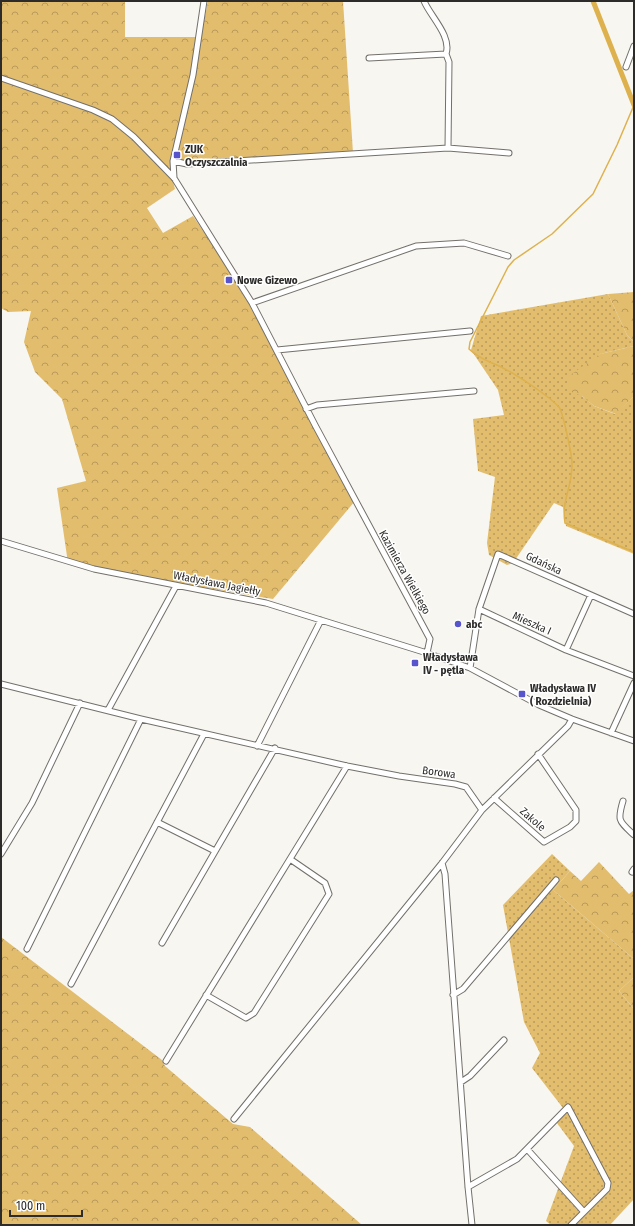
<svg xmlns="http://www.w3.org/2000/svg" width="635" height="1226" font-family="'Fira Sans Condensed',sans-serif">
<defs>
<pattern id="grass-dots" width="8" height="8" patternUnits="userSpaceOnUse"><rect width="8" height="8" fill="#e2bd6e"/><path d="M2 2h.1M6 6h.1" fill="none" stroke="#b89a5b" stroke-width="1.8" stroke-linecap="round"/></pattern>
<pattern id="forest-crowns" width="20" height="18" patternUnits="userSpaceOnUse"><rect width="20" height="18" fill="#e2bd6e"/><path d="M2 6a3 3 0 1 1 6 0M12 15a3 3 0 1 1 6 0" fill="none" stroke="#b89a5b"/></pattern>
</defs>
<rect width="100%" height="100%" fill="#f8f6f0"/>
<!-- grass -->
<path fill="url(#grass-dots)" d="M608,294l19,41 7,7v4l-34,8 -18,42 12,10 21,8 19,-18v158l-68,-28 -3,-19 -9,-4 -41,60 -6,2 -18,-10 -2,-12 8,-66 -17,-6 -5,-52 31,-4 -6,-25 -27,-40 10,-34z
M552,854l18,17 -17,19 81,69v18l-15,14 15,18v190l-24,26h-59l-5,-4 28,-75 -20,-27 9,-11 -31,-40 8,-15 -16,-31 -21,-117z"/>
<!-- forest -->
<path fill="url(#forest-crowns)" d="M1,1h124v36h76l7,-36h135l10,152 -179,10 -3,11 4,15 -28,19 16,25 30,-17 59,87 103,198 -82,98 -179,-30 -26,-6 -11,-75 29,-7 -24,-82 -27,-27 -11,-30 7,-31 -23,1 -7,-4z
M634,292v50l-7,-7 -19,-41z
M634,346v50l-18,18 -22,-8 -12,-10 -13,-5v-15l31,-22z
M599,862l30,32 5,-4v69l-81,-69 17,-19 11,10z
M1,937l161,123 3,6 68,58 17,3 112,98h-361z
M634,977v32l-15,-18z"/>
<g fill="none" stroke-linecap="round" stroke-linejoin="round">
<!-- stream -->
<path stroke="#ddb14e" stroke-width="1.5" d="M634,105l-17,40 -24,49 -41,40 -38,26 -6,7 -38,75 -1,7c10,10 22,13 34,19 14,7 46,28 56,39 4,5 13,49 13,56 1,23 -11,37 -7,60l69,29"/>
<!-- canal -->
<path stroke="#ddb14e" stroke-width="5" d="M593,1l41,104"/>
<defs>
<path id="minor" d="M424,1c6,15 28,35 22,53
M369,58l77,-4 3,8 -1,86
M626,67l8,-21
M1,78l92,32 19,9 22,18 40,41 78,125 63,122 115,214 -3,14
M173,161l14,3 261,-16 61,5
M174,178l-1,-17 20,-86 11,-74
M252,303l164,-57 48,-3 44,13
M277,350l193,-19
M306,409l11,-4 157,-14
M1,541l93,28 172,34 161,50 43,15 69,37 33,14 62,22
M479,609l19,-55 136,60
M566,650l25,-55
M470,668l9,-59 87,41 68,26
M1,684l140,35 206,47 52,10 56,8 11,3 16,23
M108,710l68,-124
M611,733l23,-50
M257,746l64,-126
M494,798l50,44 26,-15 6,-6v-11l-38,-56
M623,801c-6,20 -4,20 11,34
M157,822l58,29
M1,854l31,-51 48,-100
M442,863l3,11 23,313 4,38
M632,872l2,-3
M162,943l113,-195
M27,949l114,-230
M71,984l133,-250
M206,995l40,23 8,-5 75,-119 -4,-11 -35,-24
M453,995l10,-6 93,-109
M166,1061l181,-295
M461,1082l9,-6 34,-36
M234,1119l208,-256 40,-53 86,-84 4,-7
M527,1149l57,63
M468,1187l49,-28 51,-52 40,76 -1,6 -36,36"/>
</defs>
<!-- minor casing -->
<use href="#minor" stroke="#73706b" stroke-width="7"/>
<!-- minor -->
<use href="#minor" stroke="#fff" stroke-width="5"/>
</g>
<!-- markers -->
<g fill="#5854cc" stroke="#fff" stroke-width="1.5">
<rect x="173" y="151" width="8" height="8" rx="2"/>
<rect x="225" y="276" width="8" height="8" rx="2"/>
<circle cx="458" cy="624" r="4"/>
<rect x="411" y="659" width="8" height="8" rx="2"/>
<rect x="518" y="690" width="8" height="8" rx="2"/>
</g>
<g text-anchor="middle" stroke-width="3" stroke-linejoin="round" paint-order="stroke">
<!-- poi labels -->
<g font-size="11" font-weight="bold" fill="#2d2c2a" stroke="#fff" text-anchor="start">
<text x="185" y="153">ZUK<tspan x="185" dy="13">Oczyszczalnia</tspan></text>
<text x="237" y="284">Nowe Gizewo</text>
<text x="466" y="628">abc</text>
<text x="423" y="661">Władysława<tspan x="423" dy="13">IV - pętla</tspan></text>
<text x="530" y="692">Władysława IV<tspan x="530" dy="13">( Rozdzielnia)</tspan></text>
</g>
<!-- street labels -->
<g font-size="11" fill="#2d2c2a" stroke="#fff">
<text transform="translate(544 563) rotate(25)" y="4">Gdańska</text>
<text transform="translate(405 572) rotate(61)" y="4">Kazimierza Wielkiego</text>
<text transform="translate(217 583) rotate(11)" y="4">Władysława Jagiełły</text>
<text transform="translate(532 623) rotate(24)" y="4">Mieszka I</text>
<text transform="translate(439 772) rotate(8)" y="4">Borowa</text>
<text transform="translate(533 819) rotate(41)" y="4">Zakole</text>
</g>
</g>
<!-- border -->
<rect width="635" height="1226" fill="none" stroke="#2d2c2a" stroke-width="4"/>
<!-- scale -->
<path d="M10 1210v6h72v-6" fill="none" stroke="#2d2c2a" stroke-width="2"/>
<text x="16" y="1210" font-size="12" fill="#2d2c2a" stroke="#ffffff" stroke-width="3" paint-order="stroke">100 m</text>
</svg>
